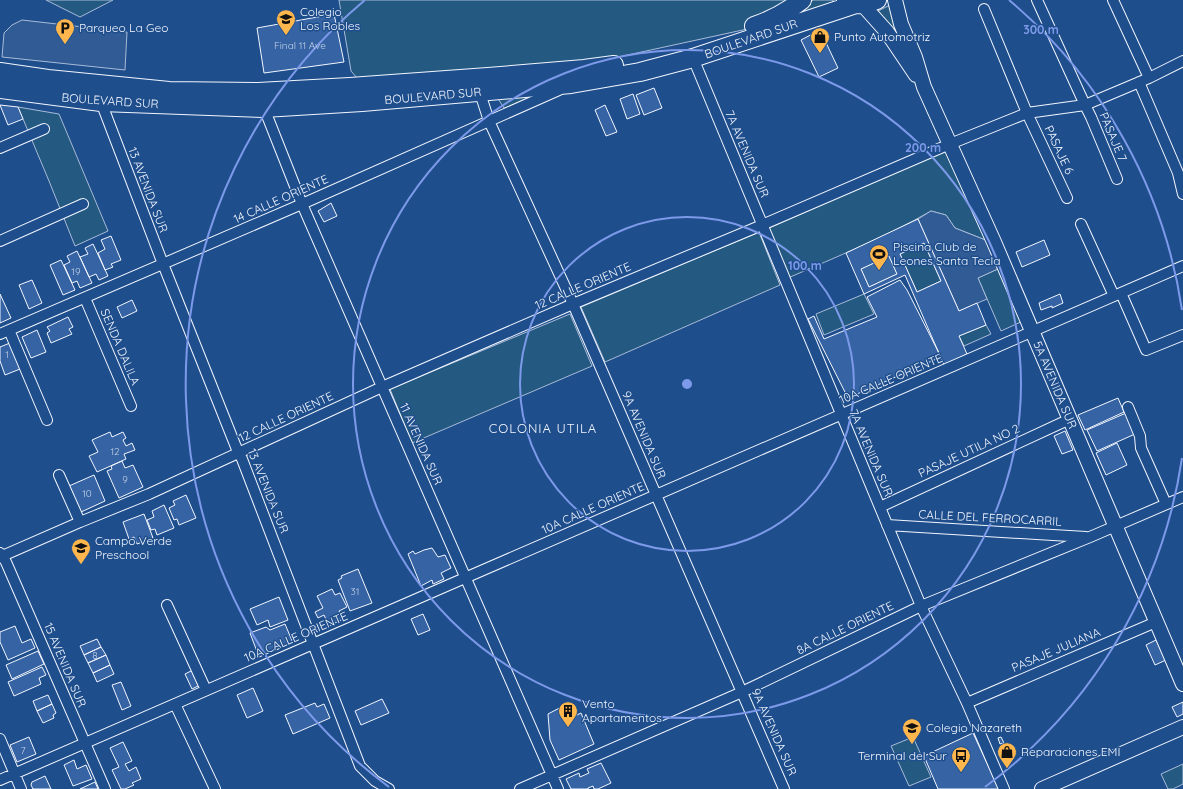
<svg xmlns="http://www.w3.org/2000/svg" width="1183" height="789" font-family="Quicksand,sans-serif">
<rect width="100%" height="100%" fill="#1f4e8c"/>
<!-- green -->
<path fill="#245a82" stroke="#a8bbd7" d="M46,0h67l-33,17z
M339,0h446l7,15 8,-4 13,-11h20l-1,6 -57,17 -175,38 -243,17 -6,-7z
M888,6h2l16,47 -28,-42z
M532,92l2,6 -30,10 -9,-14z
M18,107l41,7 49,117 -33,15 -26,-65z
M947,149l41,92 -33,-13 -9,-13 -15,-4c-45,26 -95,46 -143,67l-21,-49z
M759,232l21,53 -175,77 -24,-55z
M924,243l17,38 -24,11 -17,-38z
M1000,268l23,53 -22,10 -23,-53z
M864,294l10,20 -50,21 -8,-21z
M570,314l22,52 -180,77 -22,-54z
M986,325l5,9 -27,12 -5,-10z
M913,737l18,40 -22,9 -18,-40z
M1183,764v20l-10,5h-5l-7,-15z"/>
<!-- parking -->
<path fill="#305b95" stroke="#a8bbd7" d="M22,20l105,12 -2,38 -123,-13 2,-24 8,-8z
M931,211l15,4 9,13 33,13 12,27 -22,10 9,21 -28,12 -41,-92z"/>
<!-- water -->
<path fill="#3b69a3" stroke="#a8bbd7" d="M889,256l8,18 -28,13 -8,-18z"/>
<!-- building -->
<path fill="#3563a3" stroke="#f2f6ff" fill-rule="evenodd" d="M334,14l10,48 -80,11 -7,-45z
M820,30l18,38 -19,9 -18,-37z
M654,88l8,20 -18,7 -8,-20z
M633,94l7,20 -13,5 -7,-20z
M0,105l18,2 5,12 -15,6z
M605,105l12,27 -11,4 -11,-26z
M331,203l6,13 -13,6 -6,-11z
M918,219l41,92 18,-8 9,22 -27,11 8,18 -23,11 -39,-90 -41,19 -18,-41zM924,243l17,38 -24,11 -17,-38zM889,256l8,18 -28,13 -8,-18z
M111,236l10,24 -10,4 2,3 -8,3 -7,-17 7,-4 -4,-9z
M1044,240l6,15 -28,12 -6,-15z
M93,244l15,32 -9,4 -3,-6 -7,3 -9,-20 8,-3 -3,-6z
M77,251l15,32 -12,5 -3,-7 -5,2 -8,-18 6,-3 -3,-6z
M61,260l14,30 -12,5 -13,-30z
M32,280l10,23 -13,6 -10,-24z
M900,280l7,10 34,67 -93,41 -40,-79 6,-3 10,23 53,-22 -10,-20z
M0,294l11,24 -11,5z
M1060,294l3,9 -11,5v-2l-11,4 -2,-7z
M132,300l5,11 -15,7 -5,-11z
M68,317l5,10 -4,2 3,5 -21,9 -4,-10 3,-2 -3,-4z
M37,330l9,22 -15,6 -9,-21z
M10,343l10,26 -15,6 -5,-14v-14z
M1118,398l6,14 -39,18 -7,-15z
M1126,413l9,21 -38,17 -10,-21z
M1065,431l8,19 -11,4 -8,-18z
M110,432l2,5 11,-5 3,6 -3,2 3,6 6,-3 3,7 -11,4 2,5 -29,13 -8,-16 9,-4 -6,-12z
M1117,443l10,22 -21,10 -10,-22z
M122,461l3,7 8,-3 10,22 -24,11 -12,-27 5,-2 -1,-3z
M94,475l11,26 -24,11 -12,-26z
M186,495l10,23 -17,7 -2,-6 -3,1 -5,-12 6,-3 -2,-4z
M164,505l10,23 -17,7 -2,-6 -4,1 -4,-10 7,-3 -2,-6z
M144,514l9,24 -16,6 -3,-7 -5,2 -6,-17z
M432,548l6,9 7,-2 6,13 -10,5 3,6 -11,5 -1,-4 -11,6 -13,-32 5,-3 2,3 9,-4z
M358,569l14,34 -22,8 -12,-31 4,-2 -1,-2z
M332,589l3,6 5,-2 7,14 -8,4 4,8 -14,7 -5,-11 -6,3 -3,-6 8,-4 -6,-12z
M279,597l9,23 -18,7 -2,-7 -11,5 -7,-16z
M423,614l7,16 -12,5 -7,-16z
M285,624l8,19 -34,14 -9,-24 16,-6 4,3z
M15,626l7,17 9,-4 4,9 -27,12 -8,-18v-10z
M97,639l4,8 -17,8 -4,-9z
M1156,640l10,20 -11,5 -9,-20z
M101,647l5,8 -18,8 -4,-8z
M38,651l6,13 -32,15 -6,-14z
M106,655l4,10 -17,8 -5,-10z
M110,665l4,9 -17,8 -4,-9z
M42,667l4,8 -7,3 2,6 -27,12 -6,-14z
M193,670l7,15 -8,4 -7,-15z
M121,682l10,24 -9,4 -10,-25z
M253,688l10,23 -16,7 -10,-23z
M48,695l4,9 -15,7 -4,-10z
M382,699l7,14 -28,12 -6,-14z
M1183,702v12l-6,3 -5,-10z
M315,703l2,4 7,-3 6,14 -37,16 -8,-19z
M52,704l4,9 -3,2 1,3 -11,5 -6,-12z
M567,704l6,13 8,-4 13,31 -35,16 -9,-20 -2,-26z
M973,733l26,56h-61l-14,-33z
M29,737l7,17 -19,8 -7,-17z
M1001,737l3,6 -4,1 -2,-6z
M123,742l9,19 -7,3 4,7 7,-4 5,12 -9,4 2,2 -9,4h-4l-9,-19 7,-3 -9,-19z
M74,760l3,9 9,-4 6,14 -19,7 -9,-21z
M601,763l10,20 -13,6h-4l-1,-3 -5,2v1h-17l-5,-10 13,-6 1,4 9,-4 -2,-4z
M45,776l6,13h-18l-2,-4 1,-3z
M95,782l3,7h-18z"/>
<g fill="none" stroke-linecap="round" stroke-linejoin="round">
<defs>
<path id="street" d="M1037,0l48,105 6,12 26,62
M1113,0l36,78
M984,9l43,104 40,85
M693,58l228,548 46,97 37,86
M1139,82l39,91 5,21
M480,93l9,28 84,183 211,485
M101,102l62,162 73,183 6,12 118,307 15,15 14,8
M264,108l38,96 256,585
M0,148l44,-19
M1081,224l33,72
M0,241l83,-37
M1121,293l25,57 37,-15
M85,298l46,108
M9,330l38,90
M0,334l302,-130 257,-114
M1128,407l12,29 1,12 25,56
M59,475l21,47
M880,507l190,-88
M887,525l199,12
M0,553l6,9 99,227
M0,557l80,-35 69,-28 233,-107 191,-83 189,-79 188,-81 77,-31 58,-8 64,-27 34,-17
M167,605l39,85
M967,703l189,-81
M175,704l40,85
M0,739l21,50
M0,780l1183,-514
M520,789l222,-97 179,-86 169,-69 93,-40"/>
<path id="secondary" d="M895,0l6,24 14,33 9,30 70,155 189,442
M862,4l25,28 29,43
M1042,789l141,-62"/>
<path id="highway" d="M846,0c10,7 21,4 31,0
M754,26c18,-6 33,-14 48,-26
M0,72l48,7 121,12 89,1 92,-5 138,-10 96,-8 30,-4
M0,89l101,13 163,6 98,-6 209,-18 69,-12 53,-14 163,-54"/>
</defs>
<!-- street casing -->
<use href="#street" stroke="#f2f6ff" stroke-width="12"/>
<!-- secondary casing -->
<use href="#secondary" stroke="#f2f6ff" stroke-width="16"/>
<!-- highway casing -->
<use href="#highway" stroke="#f2f6ff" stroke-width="20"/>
<!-- street -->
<use href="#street" stroke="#1f4e8c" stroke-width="10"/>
<!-- secondary -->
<use href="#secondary" stroke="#1f4e8c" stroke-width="14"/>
<!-- highway -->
<use href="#highway" stroke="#1f4e8c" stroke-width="18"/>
</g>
<!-- distance rings -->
<g fill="none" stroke="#7d9aea" stroke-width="2">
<circle cx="687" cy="384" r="167"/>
<circle cx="687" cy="384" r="334"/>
<path d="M1182 458A501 501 0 0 1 985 787M389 787A501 501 0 0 1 365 0M1009 0A501 501 0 0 1 1182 310"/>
</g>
<!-- icons -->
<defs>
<symbol id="school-pin" viewBox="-11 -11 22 30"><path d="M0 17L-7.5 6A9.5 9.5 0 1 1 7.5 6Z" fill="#ffb74d" stroke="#1f4e8c"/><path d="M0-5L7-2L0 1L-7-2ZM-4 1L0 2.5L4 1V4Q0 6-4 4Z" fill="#111"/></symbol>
<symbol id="parking-pin" viewBox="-11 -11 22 30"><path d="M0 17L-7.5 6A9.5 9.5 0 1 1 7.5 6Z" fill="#ffb74d" stroke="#1f4e8c"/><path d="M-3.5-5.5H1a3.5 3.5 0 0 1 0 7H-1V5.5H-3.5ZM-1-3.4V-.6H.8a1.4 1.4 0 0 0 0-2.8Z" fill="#111"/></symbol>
<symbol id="shop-pin" viewBox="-11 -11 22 30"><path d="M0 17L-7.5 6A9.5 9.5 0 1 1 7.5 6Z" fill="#ffb74d" stroke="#1f4e8c"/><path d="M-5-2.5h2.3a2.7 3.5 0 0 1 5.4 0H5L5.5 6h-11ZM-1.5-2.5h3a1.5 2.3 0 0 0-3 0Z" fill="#111"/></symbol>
<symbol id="stadium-pin" viewBox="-11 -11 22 30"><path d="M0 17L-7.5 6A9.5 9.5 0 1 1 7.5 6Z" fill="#ffb74d" stroke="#1f4e8c"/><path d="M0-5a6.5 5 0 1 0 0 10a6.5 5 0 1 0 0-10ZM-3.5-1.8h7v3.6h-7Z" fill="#111"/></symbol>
<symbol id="building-pin" viewBox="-11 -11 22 30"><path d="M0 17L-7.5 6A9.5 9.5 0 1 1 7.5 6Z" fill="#ffb74d" stroke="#1f4e8c"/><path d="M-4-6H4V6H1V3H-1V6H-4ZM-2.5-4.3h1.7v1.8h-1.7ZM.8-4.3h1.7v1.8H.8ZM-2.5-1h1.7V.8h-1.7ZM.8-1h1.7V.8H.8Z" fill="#111"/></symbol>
<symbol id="bus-pin" viewBox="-11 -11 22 30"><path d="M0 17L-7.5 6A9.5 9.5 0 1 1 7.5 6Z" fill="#ffb74d" stroke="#1f4e8c"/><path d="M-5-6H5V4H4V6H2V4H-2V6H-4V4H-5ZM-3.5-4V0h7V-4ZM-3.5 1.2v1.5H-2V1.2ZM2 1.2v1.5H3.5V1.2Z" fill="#111"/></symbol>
</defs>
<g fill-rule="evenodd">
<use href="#school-pin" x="275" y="8" width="22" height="30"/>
<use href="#parking-pin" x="54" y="17" width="22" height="30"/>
<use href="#shop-pin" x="809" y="26" width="22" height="30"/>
<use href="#stadium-pin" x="868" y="243" width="22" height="30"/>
<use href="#school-pin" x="70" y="537" width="22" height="30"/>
<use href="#building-pin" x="557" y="700" width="22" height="30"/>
<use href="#school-pin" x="901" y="717" width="22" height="30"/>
<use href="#shop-pin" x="996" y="741" width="22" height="30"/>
<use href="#bus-pin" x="950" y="745" width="22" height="30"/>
</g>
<g text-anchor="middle" stroke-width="3" stroke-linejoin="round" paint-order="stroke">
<!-- number labels -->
<g font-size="10" fill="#c3d1e8">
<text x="300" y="49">Final 11 Ave</text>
<text x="76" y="275">19</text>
<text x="7" y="358">1</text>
<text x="115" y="455">12</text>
<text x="125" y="483">9</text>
<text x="87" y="497">10</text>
<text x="355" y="595">31</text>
<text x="95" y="659">8</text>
<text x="23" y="754">7</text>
</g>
<!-- poi labels -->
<g font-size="12" fill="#f2f6ff" stroke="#1f4e8c" text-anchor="start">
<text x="300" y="16">Colegio<tspan x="300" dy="14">Los Robles</tspan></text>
<text x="79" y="32">Parqueo La Geo</text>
<text x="834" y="41">Punto Automotriz</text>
<text x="893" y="251">Piscina Club de<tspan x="893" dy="14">Leones Santa Tecla</tspan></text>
<text x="95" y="545">Campo Verde<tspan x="95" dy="14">Preschool</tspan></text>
<text x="582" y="708">Vento<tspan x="582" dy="14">Apartamentos</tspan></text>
<text x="926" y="732">Colegio Nazareth</text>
<text x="1021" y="756">Reparaciones EMI</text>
<text x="947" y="760" text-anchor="end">Terminal del Sur</text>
</g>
<!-- street labels -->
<g font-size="12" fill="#f2f6ff" stroke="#1f4e8c">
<text transform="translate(751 39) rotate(-19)" y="4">BOULEVARD SUR</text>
<text transform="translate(433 96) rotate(-5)" y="4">BOULEVARD SUR</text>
<text transform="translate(110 101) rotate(4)" y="4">BOULEVARD SUR</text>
<text transform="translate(1113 137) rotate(67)" y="4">PASAJE 7</text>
<text transform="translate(1059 150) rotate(65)" y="4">PASAJE 6</text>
<text transform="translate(747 154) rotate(67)" y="4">7A AVENIDA SUR</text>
<text transform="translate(148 190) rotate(69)" y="4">13 AVENIDA SUR</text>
<text transform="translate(281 199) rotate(-24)" y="4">14 CALLE ORIENTE</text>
<text transform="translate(583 286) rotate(-23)" y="4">12 CALLE ORIENTE</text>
<text transform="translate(120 347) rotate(67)" y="4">SENDA DALILA</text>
<text transform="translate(891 379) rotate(-23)" y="4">10A CALLE ORIENTE</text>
<text transform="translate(1055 385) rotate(67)" y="4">5A AVENIDA SUR</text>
<text transform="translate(286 417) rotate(-25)" y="4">12 CALLE ORIENTE</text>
<text transform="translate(644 435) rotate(67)" y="4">9A AVENIDA SUR</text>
<text transform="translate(421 444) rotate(66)" y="4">11 AVENIDA SUR</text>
<text transform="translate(969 451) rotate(-25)" y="4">PASAJE UTILA NO 2</text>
<text transform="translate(871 453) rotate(67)" y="4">7A AVENIDA SUR</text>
<text transform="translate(268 491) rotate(68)" y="4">13 AVENIDA SUR</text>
<text transform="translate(593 508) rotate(-24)" y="4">10A CALLE ORIENTE</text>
<text transform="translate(990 518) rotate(3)" y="4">CALLE DEL FERROCARRIL</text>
<text transform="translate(845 628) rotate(-26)" y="4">8A CALLE ORIENTE</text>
<text transform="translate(296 637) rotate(-23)" y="4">10A CALLE ORIENTE</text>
<text transform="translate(1056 650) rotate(-23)" y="4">PASAJE JULIANA</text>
<text transform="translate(65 665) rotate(67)" y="4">15 AVENIDA SUR</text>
<text transform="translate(774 732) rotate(66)" y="4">9A AVENIDA SUR</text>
</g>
<!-- neighbourhood labels -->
<g font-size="13" letter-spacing="1" fill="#f2f6ff" stroke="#1f4e8c">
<text x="543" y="433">COLONIA UTILA</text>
</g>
</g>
<circle cx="687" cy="384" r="6" fill="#7d9aea" stroke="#1f4e8c" stroke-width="2"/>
<g font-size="12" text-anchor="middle" font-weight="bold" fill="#7d9aea" stroke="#1f4e8c" stroke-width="3" stroke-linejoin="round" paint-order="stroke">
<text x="1041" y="34">300 m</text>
<text x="923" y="152">200 m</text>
<text x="805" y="270">100 m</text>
</g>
</svg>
